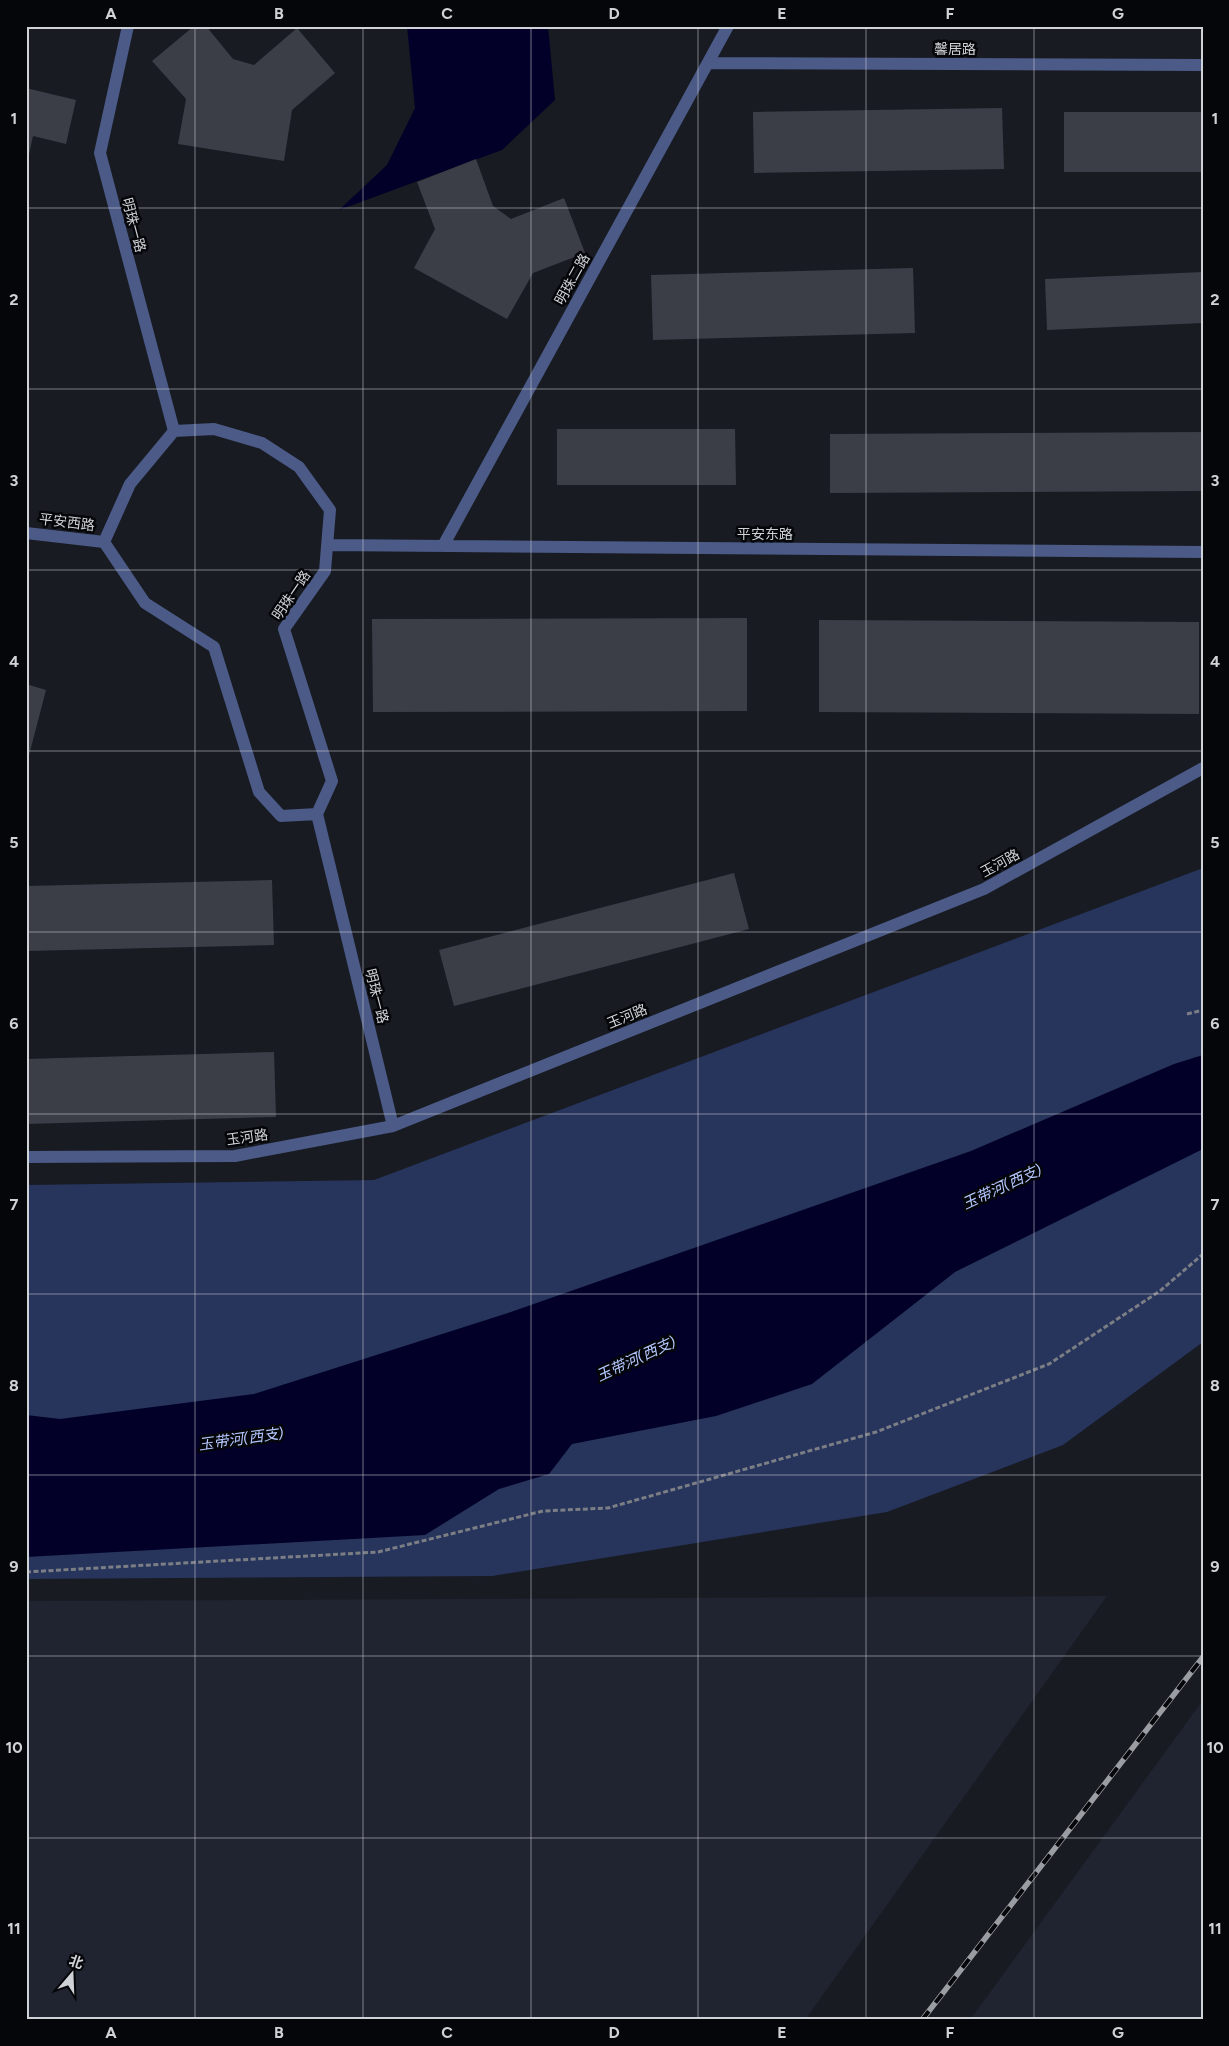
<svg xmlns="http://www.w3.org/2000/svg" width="1229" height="2046" font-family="Figtree,'Noto Sans SC',sans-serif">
<rect width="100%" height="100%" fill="#181b22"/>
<!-- built -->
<path fill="#202430" d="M1107,1596l-302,424h-779v-419z
M1203,1700v320h-233z"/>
<!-- green -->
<path fill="#27345c" d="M1203,868v474l-140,103 -176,67 -395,64 -466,3v-394l348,-5z"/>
<!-- water -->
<path fill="#020028" d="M407,26h141l7,74 -53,50 -163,60 48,-45 28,-57z
M1203,1055v94l-248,123 -143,112 -96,32 -144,28 -23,30 -50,15 -74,46 -399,22v-142l34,4 194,-25 254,-81 463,-162 203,-87z"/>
<!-- building -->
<path fill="#3b3e47" d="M194,26h12l27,33 21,6 43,-37 38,45 -43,37 -8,51 -106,-17 8,-45 -34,-38z
M26,88l50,12 -10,44 -33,-8 -6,28z
M1002,108l2,61 -250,4 -1,-61z
M1064,112h139v60h-139z
M476,159l17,47 18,13 53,-21 21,55 -52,20 -26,46 -93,-51 21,-39 -18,-47z
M913,268l2,65 -262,7 -2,-65z
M1203,272v51l-156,7 -2,-51z
M557,429h178l1,56h-179z
M1203,432v59l-373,2v-59z
M747,618v93l-374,1 -1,-93z
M819,620l380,2v92l-380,-2z
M26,684l20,6 -19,73h-1z
M734,873l15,56 -295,77 -15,-56z
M272,880l2,65 -248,6v-65z
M274,1052l2,65 -250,7v-65z"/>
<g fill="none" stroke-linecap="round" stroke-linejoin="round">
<!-- path -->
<path stroke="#7b7e84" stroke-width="3" stroke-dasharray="5 2.5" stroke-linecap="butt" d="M1187,1014l16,-4
M26,1572l352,-20 165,-41 65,-3 268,-76 173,-68 111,-73 43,-37"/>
<!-- minor -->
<path stroke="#4b5a87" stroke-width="12" d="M128,26l-28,127 74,278
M708,63l495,2
M214,429l48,14 37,24 31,43 -5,61 -41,58 48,152 -15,33 -36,2 -22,-24 -45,-145 -69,-44 -41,-61 26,-58 44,-53z
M26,533l78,9
M327,545l876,7
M443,546l285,-520
M317,814l76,312
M26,1157l209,-1 158,-30 591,-237 219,-121"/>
<defs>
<path id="rail" d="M922,2020l281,-363"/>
</defs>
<!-- rail casing -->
<use href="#rail" stroke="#9a9da2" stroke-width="5.5"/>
<!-- rail -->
<use href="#rail" stroke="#050609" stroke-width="4" stroke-dasharray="11" stroke-linecap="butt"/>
</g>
<!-- grid -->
<path fill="none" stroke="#cfd2d7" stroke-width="1" stroke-opacity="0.55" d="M195,26v1994M363,26v1994M531,26v1994M698,26v1994M866,26v1994M1034,26v1994M26,208h1177M26,389h1177M26,570h1177M26,751h1177M26,932h1177M26,1114h1177M26,1294h1177M26,1475h1177M26,1656h1177M26,1838h1177"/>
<g text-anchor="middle" stroke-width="5" stroke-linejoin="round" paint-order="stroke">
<!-- street labels -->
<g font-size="14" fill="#cfd2d7" stroke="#050609">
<text x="955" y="54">馨居路</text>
<text transform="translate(134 225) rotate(75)" y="5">明珠一路</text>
<text transform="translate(572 279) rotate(-61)" y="5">明珠二路</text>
<text transform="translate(67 522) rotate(7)" y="5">平安西路</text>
<text x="765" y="539">平安东路</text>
<text transform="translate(291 595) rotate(-56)" y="5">明珠一路</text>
<text transform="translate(1000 863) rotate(-29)" y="5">玉河路</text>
<text transform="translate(377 996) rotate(76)" y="5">明珠一路</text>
<text transform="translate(627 1016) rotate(-22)" y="5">玉河路</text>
<text transform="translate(247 1137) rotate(-8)" y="5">玉河路</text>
</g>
<!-- water labels -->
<g font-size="15" font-style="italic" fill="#b3c7ff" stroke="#050609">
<text transform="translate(1002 1187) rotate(-25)" y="5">玉带河(西支)</text>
<text transform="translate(636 1359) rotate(-25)" y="5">玉带河(西支)</text>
<text transform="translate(241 1439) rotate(-8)" y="5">玉带河(西支)</text>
</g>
</g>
<!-- border -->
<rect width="1229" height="2046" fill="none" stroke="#050609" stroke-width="55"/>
<!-- north arrow -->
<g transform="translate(72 1974) rotate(19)" stroke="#050609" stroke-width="4" paint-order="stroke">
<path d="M0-4L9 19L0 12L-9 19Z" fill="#cfd2d7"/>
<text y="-8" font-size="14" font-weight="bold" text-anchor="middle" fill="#cfd2d7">北</text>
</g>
<rect x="28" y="28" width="1174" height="1990" fill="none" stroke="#cfd2d7" stroke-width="2"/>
<g font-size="16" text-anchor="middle" font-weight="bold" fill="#cfd2d7">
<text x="111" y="19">A</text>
<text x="279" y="19">B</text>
<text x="447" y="19">C</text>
<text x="614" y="19">D</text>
<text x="782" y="19">E</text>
<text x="950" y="19">F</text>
<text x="1118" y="19">G</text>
<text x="14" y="124">1</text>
<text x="1215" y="124">1</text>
<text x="14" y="305">2</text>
<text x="1215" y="305">2</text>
<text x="14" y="486">3</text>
<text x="1215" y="486">3</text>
<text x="14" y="667">4</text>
<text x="1215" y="667">4</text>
<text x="14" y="848">5</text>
<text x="1215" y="848">5</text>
<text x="14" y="1029">6</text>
<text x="1215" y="1029">6</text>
<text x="14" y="1210">7</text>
<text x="1215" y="1210">7</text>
<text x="14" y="1391">8</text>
<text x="1215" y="1391">8</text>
<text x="14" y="1572">9</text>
<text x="1215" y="1572">9</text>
<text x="14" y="1753">10</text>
<text x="1215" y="1753">10</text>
<text x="14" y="1934">11</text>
<text x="1215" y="1934">11</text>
<text x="111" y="2038">A</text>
<text x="279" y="2038">B</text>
<text x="447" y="2038">C</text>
<text x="614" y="2038">D</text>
<text x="782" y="2038">E</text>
<text x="950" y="2038">F</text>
<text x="1118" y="2038">G</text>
</g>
</svg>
